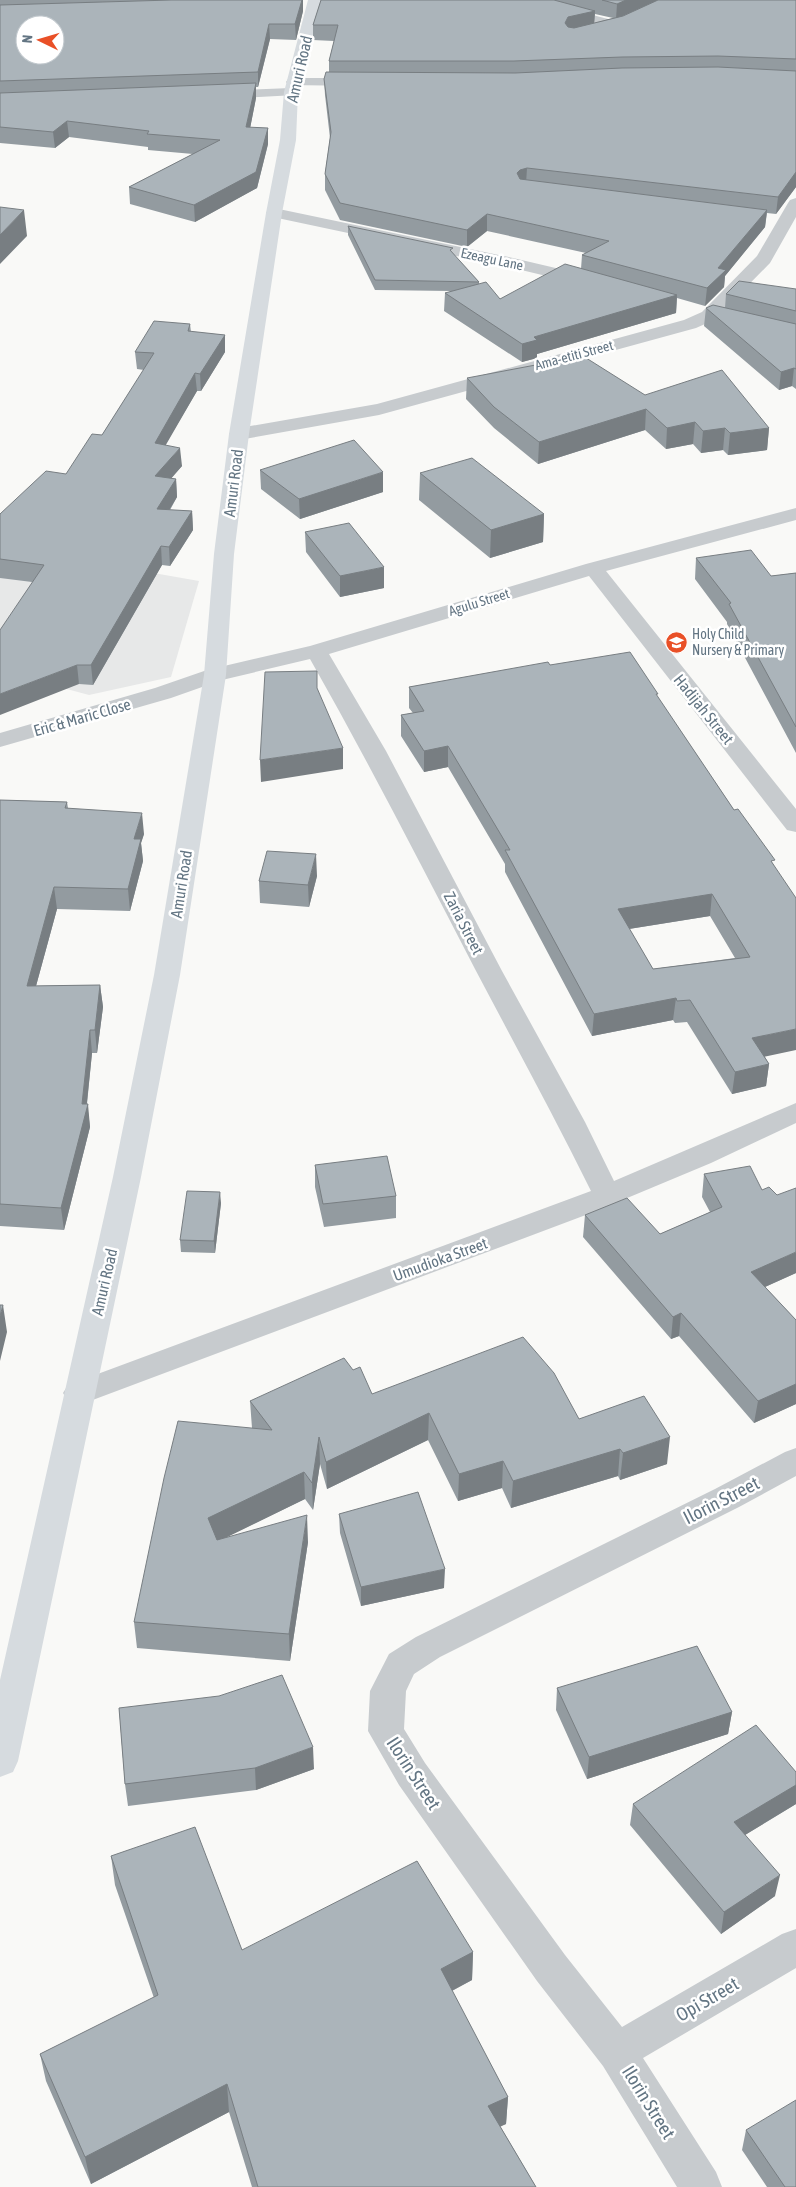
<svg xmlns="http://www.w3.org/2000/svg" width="796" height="2187" font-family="'Asap Condensed',sans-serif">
<rect width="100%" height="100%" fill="#f9f9f7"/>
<!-- built -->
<path fill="#e7e8e8" d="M0,546l199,35 -28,96 -82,18 -89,-24z"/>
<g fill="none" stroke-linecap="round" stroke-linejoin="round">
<!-- minor -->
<path fill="#c7cbce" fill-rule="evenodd" d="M528,0h17l10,5 68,18 2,3 -7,4 -73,-19z
M293,78h69l5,1 2,3 -2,3 -5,1 -74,-1 -2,-3 2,-3z
M291,88l5,1 2,3 -2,3 -77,4 -5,-1 -2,-3 2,-3 5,-1z
M796,198v19l-26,46 -56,57 -18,8 -317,87 -140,25 -7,-2 -3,-4 3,-4 7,-2 138,-24 307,-84 18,-8 55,-56 31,-53 2,-3z
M274,208l239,50 81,19 3,4 -3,4 -6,1 -75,-18 -245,-52 -2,-3 2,-3z
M796,508v12l-190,51 190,238v23l-9,-2 -198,-254 -260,78 57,97 116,220 83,151 29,59 182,-78v20l-85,40 -91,38 -2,3 -11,3 -517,194 -11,4 -11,-4 -5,-8 5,-8 523,-194c-37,-75 -77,-148 -116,-222 -54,-104 -107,-208 -165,-310l-88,21 -51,18 -171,49v-14l155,-45 52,-18 103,-24 276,-82z
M796,1448v28l-57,31 -299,150 -26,17 -8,17 -2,38 21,34 140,192 57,72 160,-93 14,-5v39l-153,90 73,114 6,15h-45l-74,-121 -66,-85 -138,-196 -31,-54 2,-40 19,-37 27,-17 299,-148 70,-37z"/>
<!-- major -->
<path fill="#d6dbdf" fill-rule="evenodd" d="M308,0h14l-24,92 -2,48 -14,73 -33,221 -15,120 -8,121 -46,300 -39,202 -123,584 -5,11 -13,5v-97l113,-503 41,-202 50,-300 10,-121 15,-120 37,-221 14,-73 4,-48z"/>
</g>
<!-- wall -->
<path fill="#939ba0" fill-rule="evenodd" d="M0,0h306h-3v11l-7,29 -26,-1 -12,48h-2v11l-6,30h18v16l-11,44 -62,34 -65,-18 -1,-17 64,-33 -45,-4v-3l-79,-10 -14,11 -55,-5z
M321,0h475v187l-20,27 -9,-1 -2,14 -40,49 -1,11 -19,19 -28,-8 -1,15 -139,41v4l-15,4 -78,-51 1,-18 7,-2 -77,-1 -27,-55v-9l104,27 27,29v2l21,15 81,-30 1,-14 4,-2 -99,-22 -20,16 -127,-27 -15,-30v-16l5,-36 -5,-43 -1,-16 5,-7v-11l5,-20 -21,-1v-15zM595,14l18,4 -19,5z
M796,289v100l-4,-3 -13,4 -75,-64 2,-18h19l1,-14z
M190,324l1,8 34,3v17l-24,39h-4l-32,54 17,21 -11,12 5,1 1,18 -7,13 22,1 1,19 -23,36 -8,-1 -69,120 -14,-1 -47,-102 -32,-4v-64l66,-40 36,-39 42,-65 -7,-1 -2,-17z
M467,378l178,17 124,33 -2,22 -39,5 -5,-5 -22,3 -8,-9 -27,5 -21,-19 -107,34 -44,-36 -28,-29z
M260,470l123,22 -83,27 -39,-30z
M420,473l124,41 -1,28 -53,16 -71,-58z
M305,532l79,56 -44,9 -34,-45z
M696,558l75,18 25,-3v180l-69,-129v-2l-32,-43z
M550,665l108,33 76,112 40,55 -9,192 4,7 -3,22 -34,8 -45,-72 -12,1 -2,-3 -81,16 -87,-164v-8l-57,-97 -24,5 -23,-36v-21l12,-2 -4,-5v-21zM710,916l25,42 -82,11 -24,-40z
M0,800l67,2 1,6 76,26 -3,9 2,18 -13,50 -73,-2 -21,77 64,-1 3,22 -6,46h-5l-5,51 3,23 -26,103 -64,-4z
M317,876l-8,31 -49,-4 -1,-22z
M315,1165l81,31v22l-72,9 -9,-40z
M704,1174l92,99 -31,14 31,33v84l-42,19 -75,-87 -8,3 -88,-102 2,-22 75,19 50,-22 -8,-15z
M221,1203l-6,50 -34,-1 -1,-12z
M372,1394l207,25 88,45 -47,16 -2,-4 -107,32 -9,-20 -44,13 -30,-61 -101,49 -7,-25 -7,46 -8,-11 -79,38 82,5 -18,119 -153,-13 -3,-26 118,-194 -2,-27z
M339,1514l105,74 -83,18 -21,-73z
M557,1688l175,24 -4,22 -141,45 -31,-69z
M119,1708l195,61 -58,21 -128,16 -3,-22z
M796,1772v32l-51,31 30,61 -54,38 -91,-109 3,-21z
M111,1856l131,94 231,2 -1,28 -20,11 56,106 -2,27 -6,2 36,61h-284l-23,-75 -138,72 -45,-103 -6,-27 114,-56 -39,-113z
M746,2130l50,57h-29l-25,-37z"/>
<!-- shaded-wall -->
<path fill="#787e82" d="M302,0h1v11l-7,29 -1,-16z
M626,0h32l-42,19 1,-15z
M595,11l-1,15 -26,6 -3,-9 3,-6z
M269,24l1,15 -12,48v-15z
M256,83v15l-9,46 -1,-17z
M67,121l2,16 -14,11 -2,-16z
M268,128v16l-11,44 -62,34 -1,-17z
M527,168l-1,16 -7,2 -2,-13 3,-3z
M796,172v15l-20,27 2,-17z
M24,210l3,26 -27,28v-29z
M767,210l-2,17 -40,49 -1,11 -19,19 2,-18 11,-20z
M487,214v17l-20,16v-17z
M677,295l-1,18 -139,41v4l-15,4v-18l12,-7z
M225,335v17l-24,39 -1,-17z
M794,368l-2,18 -13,4 2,-18z
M195,373l2,18 -41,71 -1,-19z
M646,409l-1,21 -107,34 1,-22z
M695,422l-2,22 -27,5 1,-21z
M725,428l-2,22 -22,3 2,-22z
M769,428l-2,22 -39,5 2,-22z
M180,448l2,18 -25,29 -2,-19z
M383,472v20l-83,27 -1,-20z
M176,479l1,18 -18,30 -2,-18z
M192,511l1,19 -23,36 -1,-19z
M544,514l-1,28 -53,16 1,-28z
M161,546l1,19 -69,120 -2,-20z
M384,567v21l-44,9v-21z
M77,665l2,19 -79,31v-21z
M448,746v21l-24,5v-21z
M343,748v21l-82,13 -1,-22z
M142,813l2,21 -3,9 2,18 -13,50 -2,-22 6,-50z
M316,854l1,22 -8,31 -1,-22z
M54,887l3,22 -27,99 -3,-22z
M712,894l-2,22 -94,15 2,-22z
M100,985l3,22 -6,46 -2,-23z
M676,998l-3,22 -81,16 2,-22z
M796,1029v21l-47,10 3,-22z
M90,1030l2,23 -6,58 2,-7 2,23 -26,103 -3,-22 21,-104z
M769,1064l-3,22 -34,8 3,-22z
M220,1192l1,11 -6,50 -1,-12z
M796,1252v21l-49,22 4,-23z
M3,1305l4,27 -7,29v-45z
M681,1313l-2,23 -8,3 2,-22z
M796,1384v20l-42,19 4,-22z
M429,1413l-1,27 -101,49 -1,-27z
M319,1437l1,27 -7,46 -1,-27z
M670,1437l-3,27 -47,16 3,-27z
M620,1449l-2,27 -107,32 2,-27z
M503,1461l-1,27 -44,13 1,-27z
M304,1472l1,27 -94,46 -3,-27z
M307,1515l1,27 -18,119 -1,-27z
M445,1569l-1,19 -83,18v-19z
M732,1712l-4,22 -141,45 2,-22z
M313,1747l1,22 -58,21 -1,-22z
M796,1785v19l-66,40 4,-22z
M780,1875l-5,21 -54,38 3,-22z
M473,1952l-1,28 -32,17 1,-28z
M227,2084l2,28 -138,72 -6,-27z
M508,2097l-2,27 -19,9 1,-27z"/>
<!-- building -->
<path fill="#abb4ba" stroke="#787e82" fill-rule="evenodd" d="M171,0h131l-7,24h-26l-11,48 -258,9v-76zM25,25h30v30h-30z
M321,0h233l41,11 -27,6 -3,6 3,4 6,1 49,-12 35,-16h138v59l-78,-3 -96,1 -108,4h-185l9,-36h-25z
M602,0h24l-9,4z
M718,67l78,4v101l-18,25 -251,-29 -7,2 -3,3 3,6 247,31 -49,58 8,2 -19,18 -125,-33 27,-14 -122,-27 -20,16 -127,-27 -15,-29 6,-42 -7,-53 2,-7 189,1 107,-5z
M256,83l-10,44 22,1 -12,44 -62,33 -65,-18 91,-47 -73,-6 2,-3 -82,-10 -14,11 -53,-5v-34z
M0,207l24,3 -24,25z
M348,226l105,22 -3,2 29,32 -104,-2z
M565,264l112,31 -143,42 3,3 -15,4 -77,-51 41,-11 14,17z
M739,281l57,8v22l-70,-17z
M713,305l83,19v45l-2,-1 -13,4 -75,-64z
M154,321l36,3 -2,7 37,4 -25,39 -5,-1 -40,70 25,5 -25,28 21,3 -19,30 35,2 -23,36 -8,-1 -70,119h-14l-77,29v-64l44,-65 -44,-6v-45l46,-43 20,3 26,-40 10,1 52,-82 -19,-1z
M583,356l62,39 77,-25 47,58 -39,5 -5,-5 -22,3 -8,-9 -28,6 -21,-19 -107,33 -45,-35 -27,-29z
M354,440l29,32 -84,27 -39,-29z
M472,458l72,56 -53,16 -71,-57z
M349,523l35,44 -44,9 -35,-44z
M751,550l20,26 25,-3v154l-67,-123 2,-1 -35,-45z
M630,652l28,42h-2l78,116 4,-1 37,51 -4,1 25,37v131l-44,9 17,26 -34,8 -45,-72 -13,1 -1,-3 -82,16 -89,-164h5l-62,-104 -24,5 -23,-36 23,-4 -15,-24 139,-25 2,3zM712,894l38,63 -97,12 -35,-60z
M317,671v17l26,60 -83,12 5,-88z
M0,800l67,2 -2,6 77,5 -8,26h7l-13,50 -74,-2 -27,99 73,-1 -5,45h-5l-8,74h6l-27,104 -61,-4z
M267,851l49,3 -8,31 -49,-4z
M387,1156l9,40 -73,8 -8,-39z
M750,1166l12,24 7,-3 8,8 19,-7v64l-45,20 45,48v64l-38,17 -77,-88 -8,4 -88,-102 42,-17 33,36 62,-27 -18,-33z
M187,1191l33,1 -6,49 -34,-1z
M0,1305h3l-3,11z
M523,1337l31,36 25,46 65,-23 26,41 -47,16 -3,-4 -107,32 -10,-20 -44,13 -30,-61 -103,49 -7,-25 -7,46 -8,-11 -96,46 9,22 90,-25 -18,119 -155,-12 30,-144 14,-57 94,9 -22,-29 94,-43 9,12 7,-3 12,27z
M418,1492l27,77 -84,18 -22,-73z
M697,1646l35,66 -143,45 -32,-69z
M282,1675l31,72 -58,21 -130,16 -6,-76 100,-12z
M756,1725l40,47v13l-62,37 46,53 -56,37 -91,-108z
M195,1827l47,123 175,-89 56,91 -32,17 67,128 -20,9 48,81h-278l-31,-103 -142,73 -45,-103 118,-59 -47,-139z
M796,2100v87h-11l-39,-57z"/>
<!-- icons -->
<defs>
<symbol id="school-disc" viewBox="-11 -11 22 22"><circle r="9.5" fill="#e95027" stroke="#fff"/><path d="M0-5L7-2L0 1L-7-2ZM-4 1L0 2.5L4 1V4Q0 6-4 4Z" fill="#fff"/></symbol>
</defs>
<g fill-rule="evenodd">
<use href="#school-disc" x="664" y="630" width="25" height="25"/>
</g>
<g text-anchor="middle" stroke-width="5" stroke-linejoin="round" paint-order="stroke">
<!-- far-street labels -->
<g font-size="14" fill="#637583" stroke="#fff">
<text transform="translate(492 259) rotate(12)" y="5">Ezeagu Lane</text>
<text transform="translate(574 355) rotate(-15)" y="5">Ama-etiti Street</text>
<text transform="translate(479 602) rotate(-17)" y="5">Agulu Street</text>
</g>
<!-- far-poi labels -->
<g font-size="14" fill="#637583" stroke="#fff" text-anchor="start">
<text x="692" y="639">Holy Child<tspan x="692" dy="16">Nursery &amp; Primary</tspan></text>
</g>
<!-- street labels -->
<g font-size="16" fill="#637583" stroke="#fff">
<text transform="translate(299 69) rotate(-77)" y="6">Amuri Road</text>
<text transform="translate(233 483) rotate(-83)" y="6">Amuri Road</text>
<text transform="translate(704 709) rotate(51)" y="6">Hadijah Street</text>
<text transform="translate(82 717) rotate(-16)" y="6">Eric &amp; Maric Close</text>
<text transform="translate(181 884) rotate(-81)" y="6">Amuri Road</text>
<text transform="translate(464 923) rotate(63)" y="6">Zaria Street</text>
<text transform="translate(440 1259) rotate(-20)" y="6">Umudioka Street</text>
<text transform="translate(104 1282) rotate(-77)" y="6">Amuri Road</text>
</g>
<!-- near-street labels -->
<g font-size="19" fill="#637583" stroke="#fff">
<text transform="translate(721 1500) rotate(-27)" y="7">Ilorin Street</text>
<text transform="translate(414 1773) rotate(57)" y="7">Ilorin Street</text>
<text transform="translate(707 1999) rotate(-30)" y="7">Opi Street</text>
<text transform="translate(649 2102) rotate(58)" y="7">Ilorin Street</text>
</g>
</g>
<!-- north arrow -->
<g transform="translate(40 40) rotate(275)"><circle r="24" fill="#ffffff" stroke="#c1c8cd"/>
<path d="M0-4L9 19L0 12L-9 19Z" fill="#e95027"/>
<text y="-8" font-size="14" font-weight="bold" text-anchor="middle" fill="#637583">N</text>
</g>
</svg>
